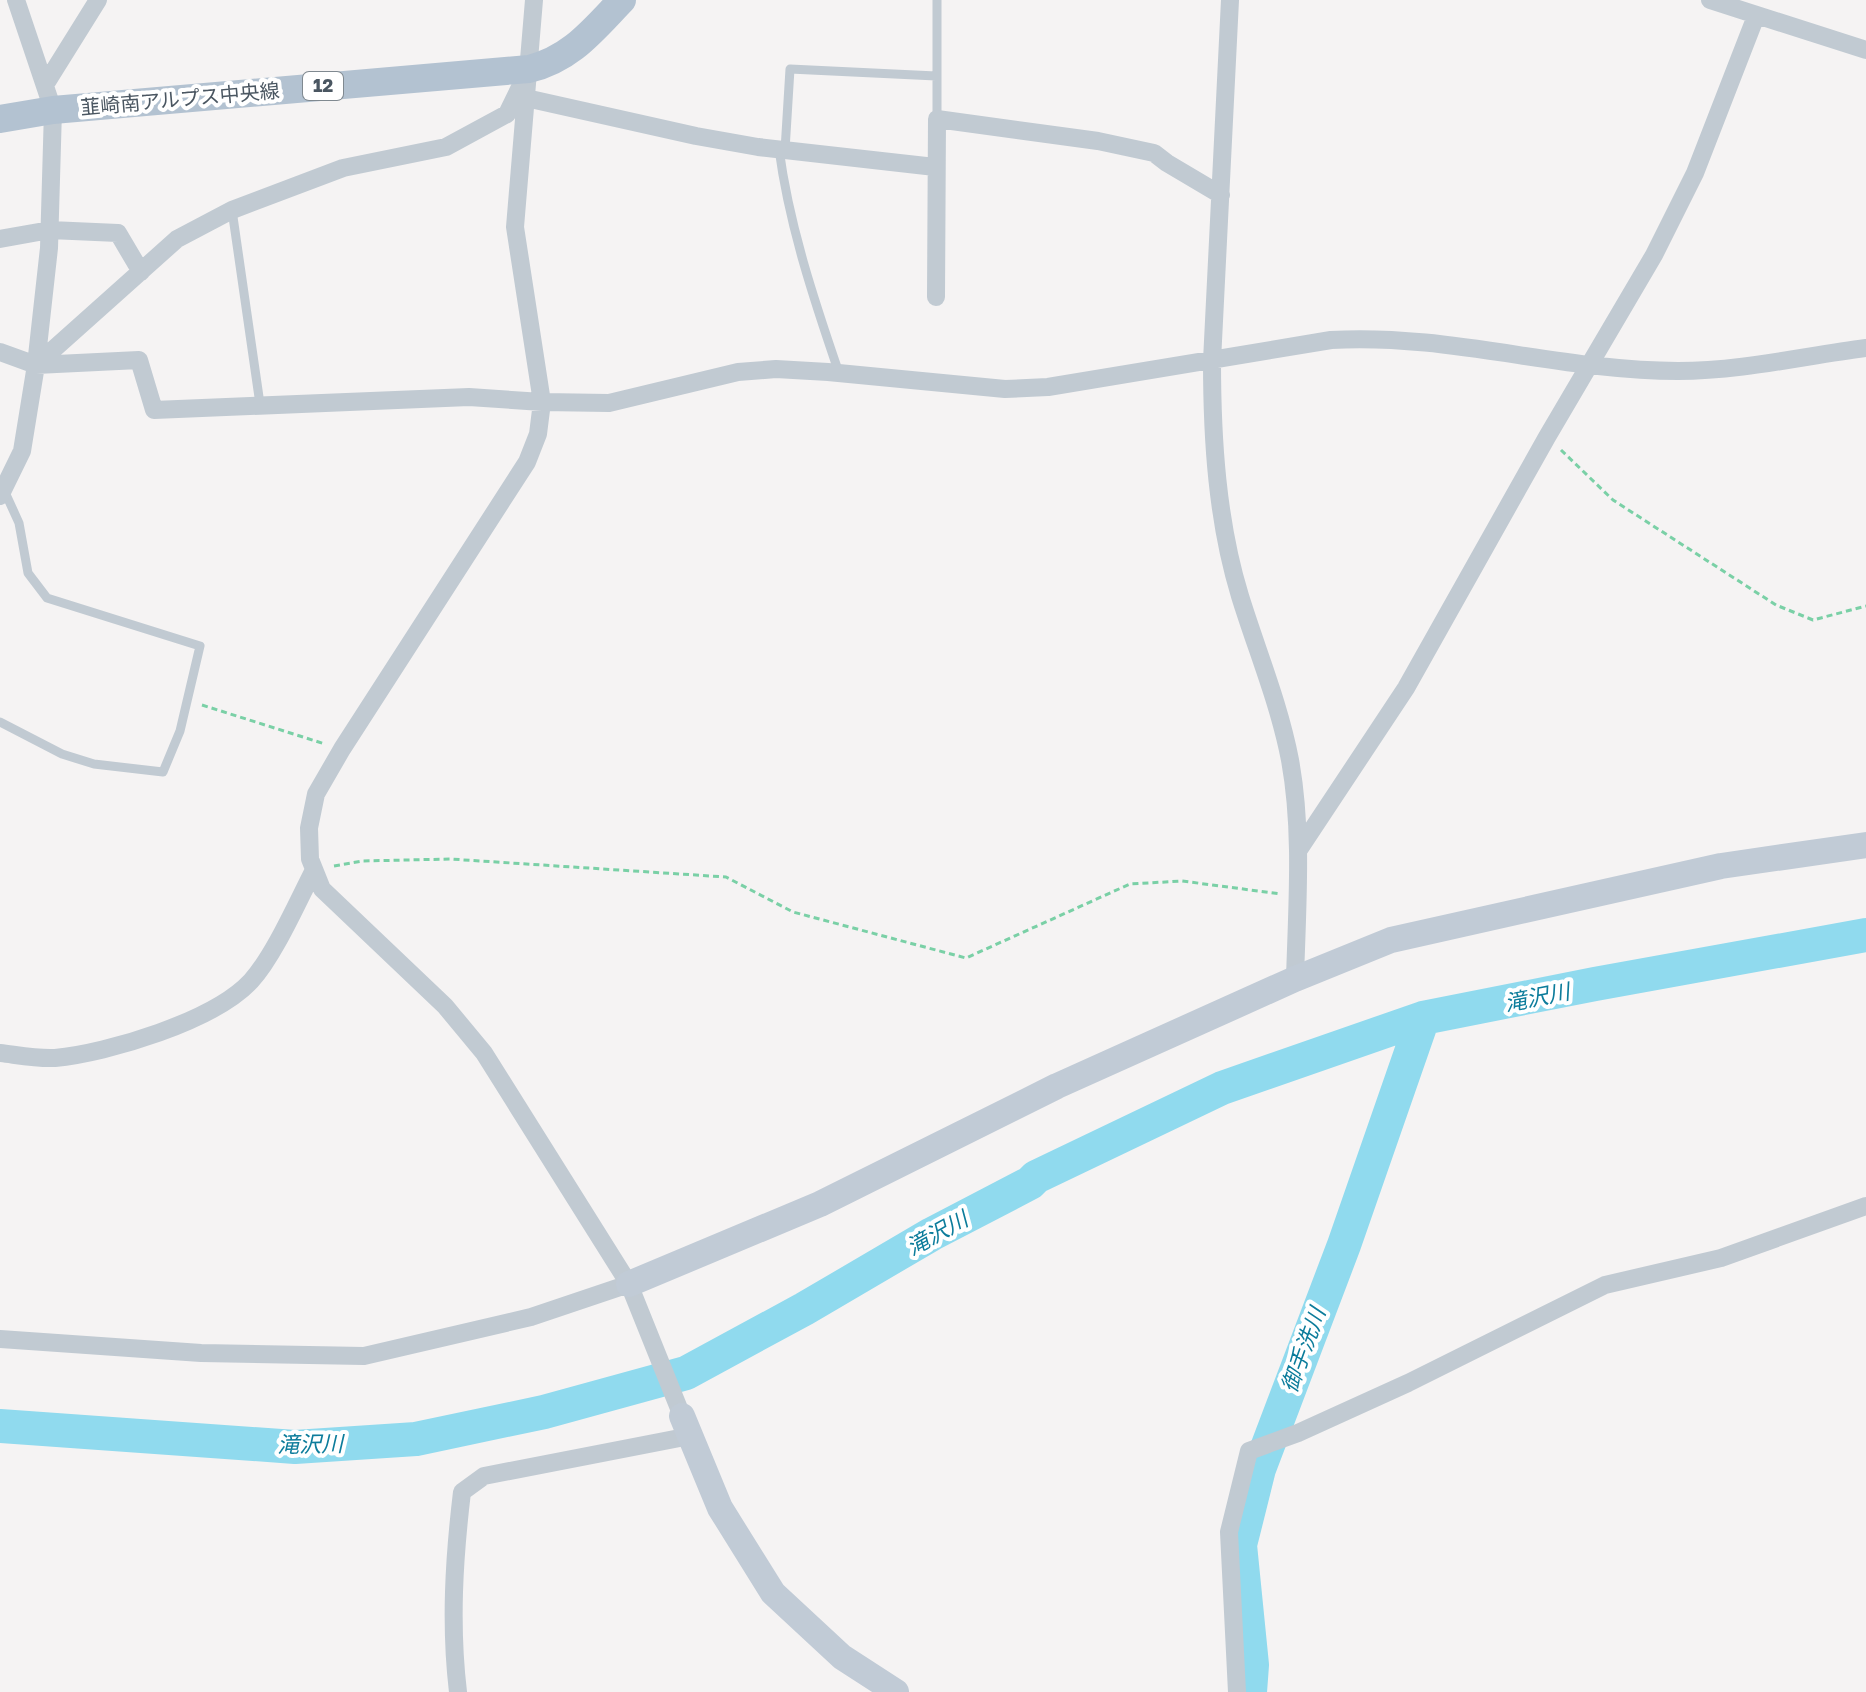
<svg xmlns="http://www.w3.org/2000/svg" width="1866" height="1692" font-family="'Golos Text','Noto Sans JP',sans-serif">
<rect width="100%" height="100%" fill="#f5f3f3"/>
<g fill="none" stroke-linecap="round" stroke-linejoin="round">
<!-- river -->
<path stroke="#90daee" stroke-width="34" d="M0,1426l295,21 121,-8 128,-27 142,-39 118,-64 128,-75 98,-51 6,-6 186,-89 201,-70 172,-34 271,-49
M1250,1692l2,-27 -12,-120 19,-76 85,-224 79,-227"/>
<!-- path -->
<path stroke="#7ad0a6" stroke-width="3" stroke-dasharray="6 4" stroke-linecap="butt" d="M1561,450l52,50 163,105 37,15 53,-14
M202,705l123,39
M334,866l29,-5 87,-2 276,18 67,35 173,46 164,-74 52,-3 99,13"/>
<!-- lane -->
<path stroke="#c1cad2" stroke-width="9" d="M937,119v-119
M779,149c10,76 35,151 60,224
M785,150l5,-81 146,7
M232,210l28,194
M0,722l62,32 32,10 69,8 17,-41 20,-85 -153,-48 -19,-25 -9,-50 -15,-33"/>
<!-- street -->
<path stroke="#c1cad2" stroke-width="18" d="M534,0l-19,227 27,175 -4,32 -11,28 -185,287 -26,45 -7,34 1,31 12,30 123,117 39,47 145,231 53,132
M1230,0l-18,361c0,78 5,160 28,235 17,55 39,107 50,164 13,71 7,147 5,219
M1710,0l156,50
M45,85l53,-85
M526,98l170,38 62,11 177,20
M0,239l50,-9 68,3 23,39
M936,297l1,-178 161,22 56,12 13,10 54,32
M0,352l36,13 103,-5 15,50 315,-13 73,5 67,1 129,-31 38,-3 52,3 177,17 43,-2 283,-47c116,-7 231,31 347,31 62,0 126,-15 188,-23
M36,365l141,-126 55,-29 111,-42 103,-21 61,-33 16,-33
M0,496l22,-45 14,-86 13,-117 4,-138 -37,-110
M1298,851l108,-163 141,-251 107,-182 41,-82 61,-157
M0,1053c17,2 37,6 55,5 53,-5 159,-37 196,-77 23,-25 47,-80 63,-111
M0,1339l201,14 163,3 167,-39 98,-33
M458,1692c-8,-67 -4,-133 4,-200l22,-16 206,-40
M1237,1692l-8,-160 20,-81 49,-18 110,-50 197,-98 116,-27 145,-52"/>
<!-- secondary -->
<path stroke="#c1cbd6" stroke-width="26" d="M629,1284l191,-80 237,-118 238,-107 96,-39 330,-74 145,-21
M682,1416l38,92 53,85 69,64 54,35"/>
<!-- primary -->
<path stroke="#b3c2d1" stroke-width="28" d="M0,119l53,-9 476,-41c42,-10 64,-39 93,-69"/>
</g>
<g text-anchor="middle" stroke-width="8" stroke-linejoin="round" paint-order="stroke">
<!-- shield labels -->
<rect fill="#fff" stroke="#808990" stroke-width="2" x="303" y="72" width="40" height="28" rx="6"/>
<g font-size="18" font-weight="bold" fill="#4a5661">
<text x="323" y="92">12</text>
</g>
<!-- street labels -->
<g font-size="20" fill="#4a5661" stroke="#fff">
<text transform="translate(180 99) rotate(-5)" y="7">韮崎南アルプス中央線</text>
</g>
<!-- water labels -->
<g font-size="22" font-style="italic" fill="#0c7c9b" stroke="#fff">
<text transform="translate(1537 997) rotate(-11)" y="8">滝沢川</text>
<text transform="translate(937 1233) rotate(-29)" y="8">滝沢川</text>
<text transform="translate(1303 1350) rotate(-70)" y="8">御手洗川</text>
<text transform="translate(310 1444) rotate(-1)" y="8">滝沢川</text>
</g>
</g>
</svg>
